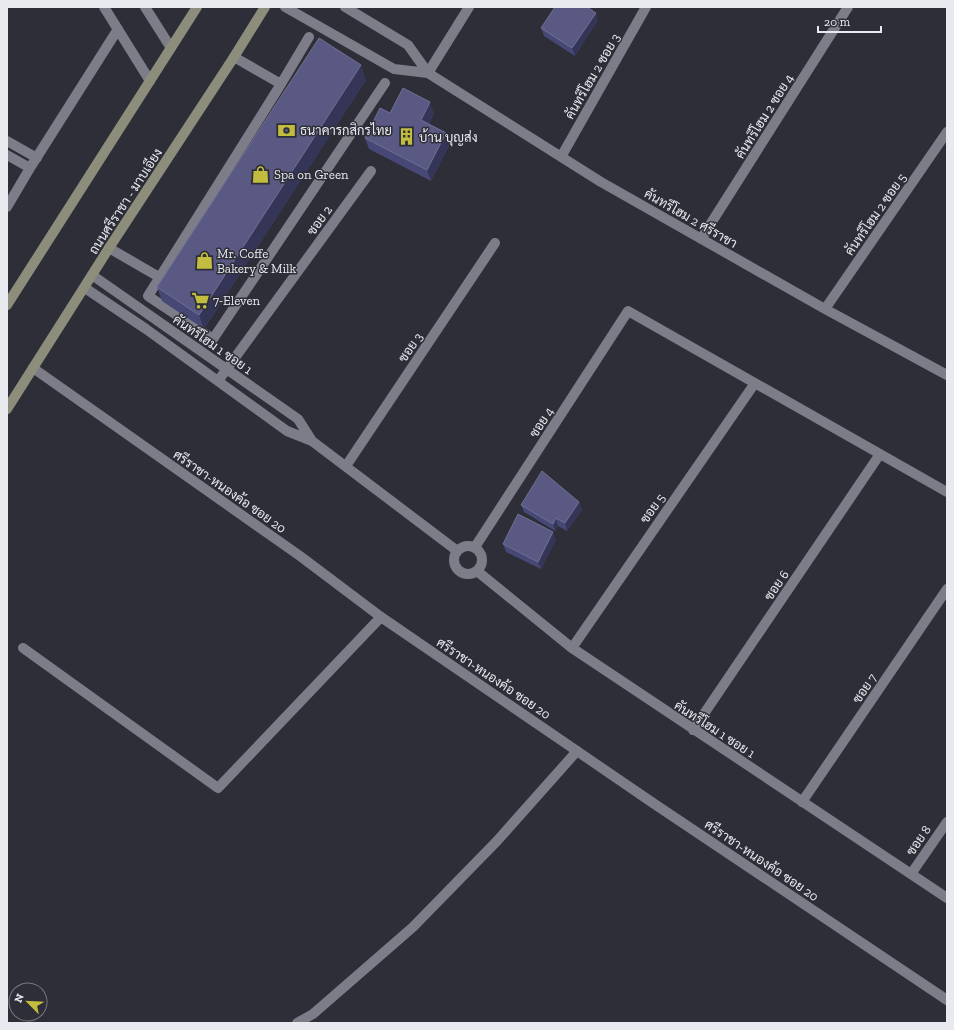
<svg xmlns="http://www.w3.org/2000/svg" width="954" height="1030" font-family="'Zilla Slab',Sarabun,serif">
<rect width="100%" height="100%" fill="#2d2e37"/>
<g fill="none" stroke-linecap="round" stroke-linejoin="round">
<!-- service -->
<path stroke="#7c7d88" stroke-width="10" d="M104,7l46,74
M145,7l26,41
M309,37l-28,47 -133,212 65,43 172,-256
M234,57l47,27
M7,141l30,17
M7,155l23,13
M7,207l23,-39 88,-139
M109,248l50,29
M23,648l195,140 163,-171
M297,1023l16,-9 100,-87 84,-86 80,-90"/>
<!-- minor -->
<path stroke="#7c7d88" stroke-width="10" d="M285,7l109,62 34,4
M345,7l63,38 20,28 173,109 224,127 122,66
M428,73l41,-66
M561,157l85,-150
M701,239l147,-232
M92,275l206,144 14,22
M85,288l61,41 141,102 25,10 144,109
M825,309l122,-177
M33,368l267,188 81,61 272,186 294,197
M218,381l153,-210
M346,466l149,-223
M454 560a14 14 0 1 1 28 0a14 14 0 1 1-28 0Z
M475,547l153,-236 319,181
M477,571l95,77 375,250
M572,648l183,-265
M693,730l187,-276
M802,802l145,-213
M911,874l36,-52"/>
<!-- secondary -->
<path stroke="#8d8d7c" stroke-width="10" d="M7,305l190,-298
M7,409l102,-161 125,-191 31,-50"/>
</g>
<!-- wall -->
<path fill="#474876" d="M598,20l-23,36 -31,-20 -3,-8z
M366,80l-162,249 -42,-28 -5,-14z
M390,113h44l-5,11 21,20 -19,37 -62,-32 -4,-11z
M579,502l3,8 -15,21 -9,-5 -3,5 -31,-19 -3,-7z
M556,539l-15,30 -35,-17 -3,-8z"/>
<!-- shaded-wall -->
<path fill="#353657" d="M596,13l2,7 -23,36 -3,-8z
M361,65l5,15 -162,249 -5,-14z
M430,102l4,11 -9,18 -4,-11z
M446,133l4,11 -19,37 -4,-11z
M579,502l3,8 -15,21 -2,-8z
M556,518l2,8 -3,5 -2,-7z
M553,532l3,7 -15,30 -3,-7z"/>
<!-- building -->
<path fill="#595983" stroke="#6f7094" d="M555,7h32l9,6 -24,35 -31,-20z
M319,38l42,27 -162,250 -42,-28z
M403,88l27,14 -9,18 25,13 -19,37 -62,-32 15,-30 10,5z
M542,471l37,31 -14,21 -9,-5 -3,6 -32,-19z
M518,514l35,18 -15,30 -35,-18z"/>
<!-- icons -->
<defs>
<symbol id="bank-bare" viewBox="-9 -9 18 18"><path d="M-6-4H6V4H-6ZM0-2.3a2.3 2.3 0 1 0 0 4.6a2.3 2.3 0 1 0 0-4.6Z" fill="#c2bd3f" stroke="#2d2e37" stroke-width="2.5" paint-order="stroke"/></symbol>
<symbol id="building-bare" viewBox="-9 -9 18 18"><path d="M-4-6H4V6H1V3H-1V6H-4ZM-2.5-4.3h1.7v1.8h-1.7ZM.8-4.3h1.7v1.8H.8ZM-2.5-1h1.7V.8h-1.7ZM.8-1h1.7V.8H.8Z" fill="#c2bd3f" stroke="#2d2e37" stroke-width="2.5" paint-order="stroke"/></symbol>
<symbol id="shop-bare" viewBox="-9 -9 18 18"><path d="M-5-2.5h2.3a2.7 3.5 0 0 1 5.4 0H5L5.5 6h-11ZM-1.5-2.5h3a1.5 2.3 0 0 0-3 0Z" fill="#c2bd3f" stroke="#2d2e37" stroke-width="2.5" paint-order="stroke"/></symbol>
<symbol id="supermarket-bare" viewBox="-9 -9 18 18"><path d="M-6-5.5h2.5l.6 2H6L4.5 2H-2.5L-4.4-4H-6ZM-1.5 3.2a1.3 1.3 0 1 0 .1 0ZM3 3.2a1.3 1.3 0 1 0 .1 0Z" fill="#c2bd3f" stroke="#2d2e37" stroke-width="2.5" paint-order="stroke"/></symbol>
</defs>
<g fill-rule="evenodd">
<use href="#bank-bare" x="274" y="118" width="25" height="25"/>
<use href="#building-bare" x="394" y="124" width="25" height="25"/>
<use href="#shop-bare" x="248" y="162" width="25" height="25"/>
<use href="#shop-bare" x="192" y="248" width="25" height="25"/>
<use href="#supermarket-bare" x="188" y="288" width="25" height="25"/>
</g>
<g text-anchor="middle" stroke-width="3" stroke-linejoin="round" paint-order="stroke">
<!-- street labels -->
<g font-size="13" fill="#e9e9f0" stroke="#2d2e37">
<text transform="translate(592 76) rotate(-60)" y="5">คันทรีโฮม 2 ซอย 3</text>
<text transform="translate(764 116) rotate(-58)" y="5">คันทรีโฮม 2 ซอย 4</text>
<text transform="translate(125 201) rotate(-57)" y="5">ถนนศรีราชา - มาบเอียง</text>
<text transform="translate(875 214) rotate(-55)" y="5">คันทรีโฮม 2 ซอย 5</text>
<text transform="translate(691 218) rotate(30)" y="5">คันทรีโฮม 2 ศรีราชา</text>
<text transform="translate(319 220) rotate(-54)" y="5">ซอย 2</text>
<text transform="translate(213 344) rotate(35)" y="5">คันทรีโฮม 1 ซอย 1</text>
<text transform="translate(410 347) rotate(-56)" y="5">ซอย 3</text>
<text transform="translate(541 422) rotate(-57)" y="5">ซอย 4</text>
<text transform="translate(230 491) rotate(35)" y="5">ศรีราชา-หนองค้อ ซอย 20</text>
<text transform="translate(652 508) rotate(-55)" y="5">ซอย 5</text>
<text transform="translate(776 585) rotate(-56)" y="5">ซอย 6</text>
<text transform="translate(494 678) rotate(34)" y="5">ศรีราชา-หนองค้อ ซอย 20</text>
<text transform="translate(864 688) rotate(-56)" y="5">ซอย 7</text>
<text transform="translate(715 729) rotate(33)" y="5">คันทรีโฮม 1 ซอย 1</text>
<text transform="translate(918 840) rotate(-56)" y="5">ซอย 8</text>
<text transform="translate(762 860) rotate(34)" y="5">ศรีราชา-หนองค้อ ซอย 20</text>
</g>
<!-- poi labels -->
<g font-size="13" fill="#e9e9f0" stroke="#2d2e37" text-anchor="start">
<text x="300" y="135">ธนาคารกสิกรไทย</text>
<text x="419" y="142">บ้าน บุญส่ง</text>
<text x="274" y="179">Spa on Green</text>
<text x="217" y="258">Mr. Coffe<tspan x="217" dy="15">Bakery &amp; Milk</tspan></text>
<text x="213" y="305">7-Eleven</text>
</g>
</g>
<!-- border -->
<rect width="954" height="1030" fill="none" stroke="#e9e9f0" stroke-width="16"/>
<!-- north arrow -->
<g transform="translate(28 1002) rotate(294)"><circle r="19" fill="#2d2e37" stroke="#787981"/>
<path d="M0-3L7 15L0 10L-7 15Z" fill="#c2bd3f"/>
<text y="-6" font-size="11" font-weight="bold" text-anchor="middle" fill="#e9e9f0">N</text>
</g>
<!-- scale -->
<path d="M818 26v6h63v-6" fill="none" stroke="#e9e9f0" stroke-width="2"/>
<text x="824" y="26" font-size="12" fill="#e9e9f0" stroke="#2d2e37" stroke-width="3" paint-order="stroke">20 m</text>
</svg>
